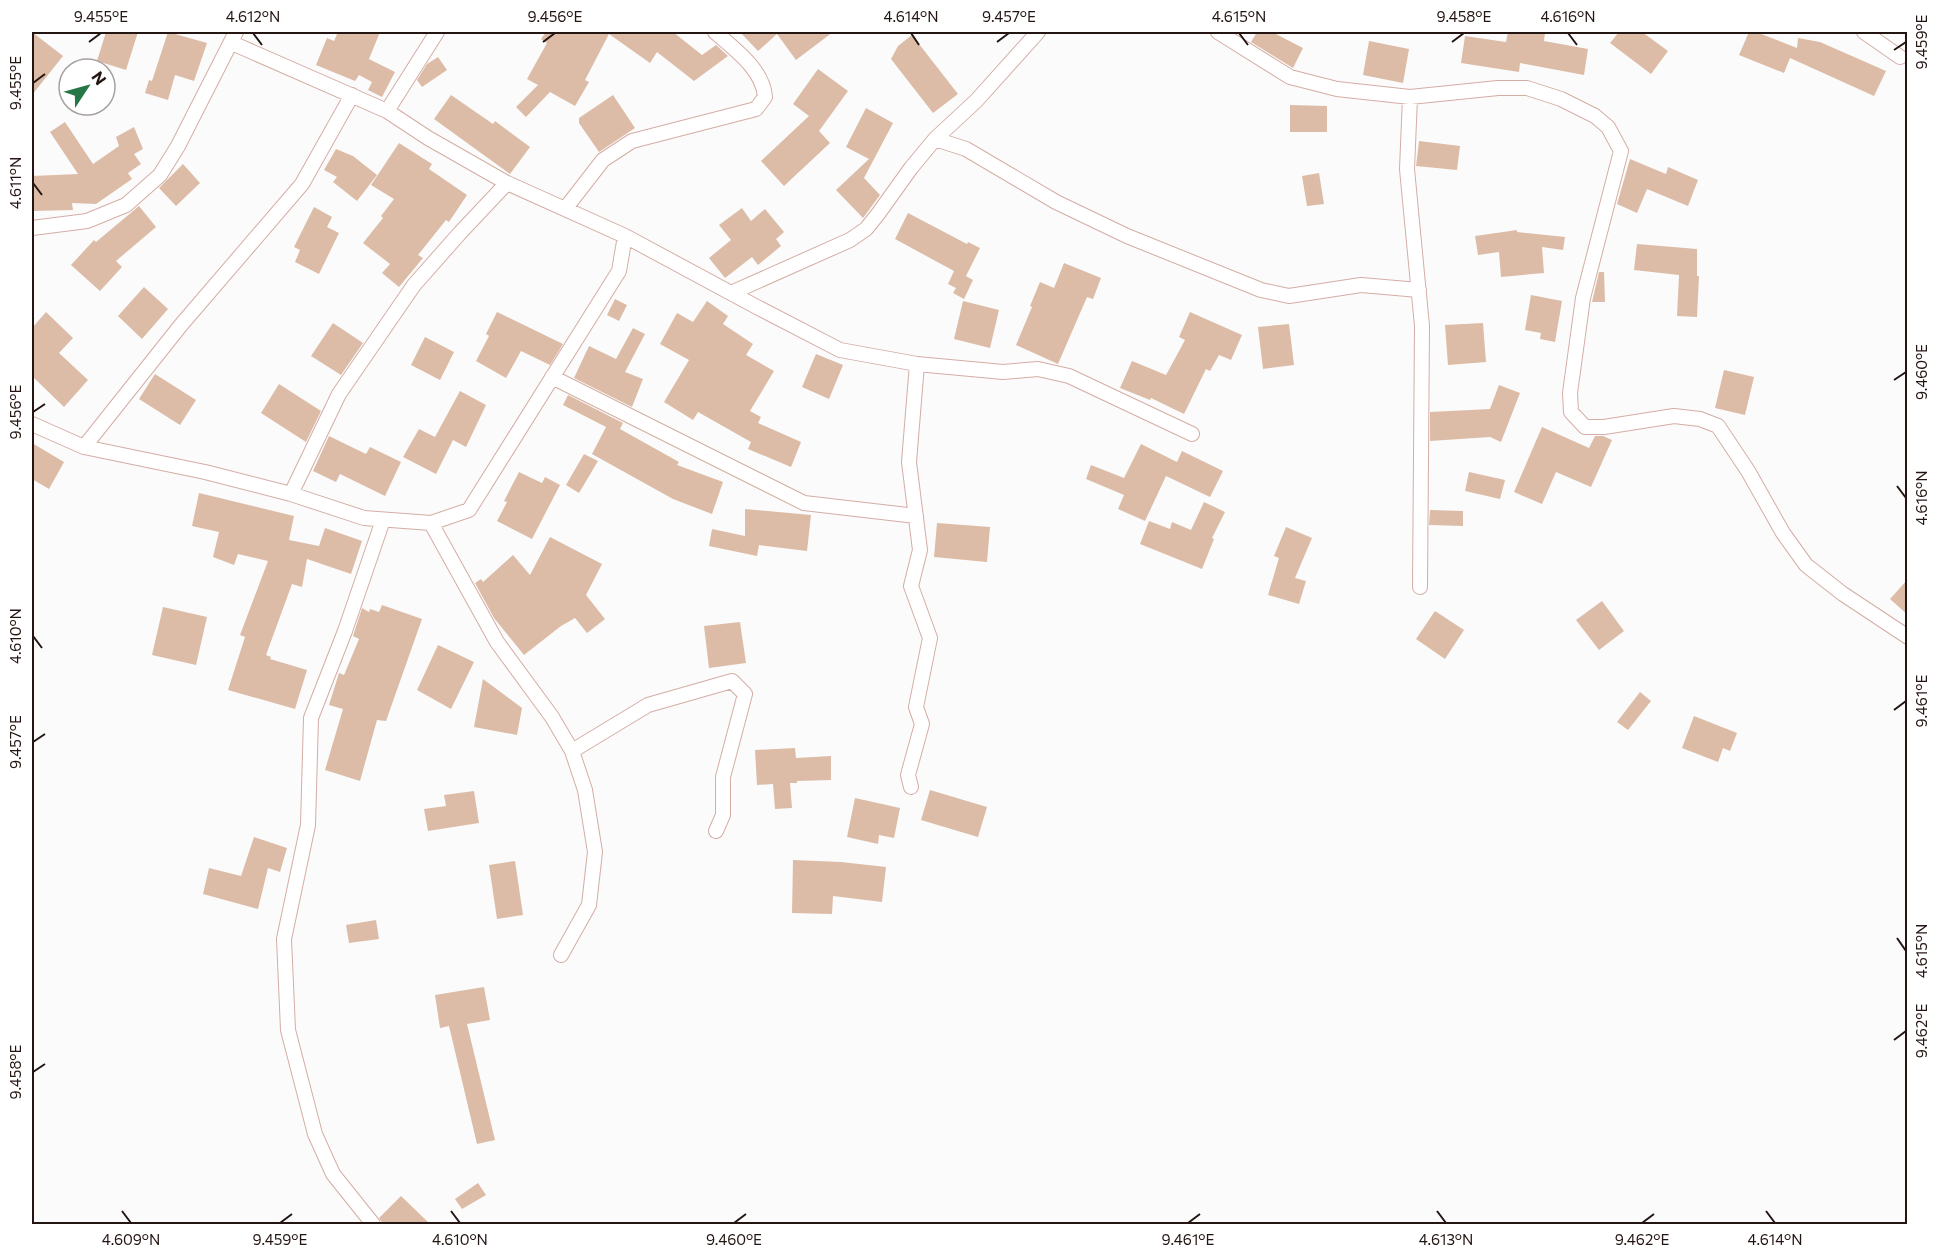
<svg xmlns="http://www.w3.org/2000/svg" width="1939" height="1256" font-family="Commissioner,sans-serif">
<rect width="100%" height="100%" fill="#fbfbfb"/>
<!-- building -->
<path fill="#dcbca6" d="M32,32l31,24 -31,39z
M106,32h32l-12,38 -29,-9z
M168,32l39,11 -13,38 -19,-6 -7,25 -23,-7 4,-13 3,1z
M338,32h42l-11,27 26,13 -13,25 -14,-7 4,-8 -13,-7 -4,6 -39,-16 11,-27 7,3z
M546,32h127l29,23 14,-10 12,11 -34,25 -37,-29 -7,11 -41,-29 -24,46 4,2 -14,24 -25,-14 -24,25 -10,-10 22,-22 -11,-6 20,-36 -6,-4z
M740,32h93l-37,28 -19,-26 -19,17z
M1257,32h15l31,16 -10,20 -42,-26z
M1508,32h37l-1,9 44,8 -4,26 -64,-12 -1,9 -58,-9 4,-27 41,6z
M1619,32h23l26,19 -17,23 -41,-31z
M1749,32h7l41,16 1,-10 22,4 66,29 -12,25 -84,-38 -6,15 -45,-18z
M912,35l46,59 -25,19 -42,-54 7,-13z
M1369,41l40,8 -6,34 -40,-8z
M438,57l9,13 -25,17 -5,-7 10,-16z
M818,69l30,22 -29,40 11,12 -46,43 -23,-25 48,-45 -16,-12z
M451,95l42,29 2,-3 35,26 -20,27 -76,-55z
M613,95l22,33 -36,24 -20,-29v-5z
M1290,105l37,1v26h-37z
M866,108l27,15 -29,55 16,17 -17,23 -27,-28 33,-31 -23,-12z
M65,122l28,42 26,-18 -3,-9 18,-10 9,22 -9,5 7,10 -13,9 4,6 -36,25 -24,-1 1,7 -41,1v-35l46,-2 -28,-42z
M1419,141l41,5 -3,24 -41,-4z
M399,143l33,21 -3,5 38,26 -18,27 -3,-2 -28,35 5,3 -24,29 -17,-14 8,-9 -27,-21 20,-25 -2,-2 13,-17 -23,-14z
M336,149l17,7 24,19 -20,26 -24,-19 4,-5 -13,-7z
M1630,159l36,15 2,-7 30,13 -10,26 -41,-17 -10,24 -20,-9z
M183,164l17,19 -24,23 -17,-18z
M1319,173l5,31 -17,2 -5,-30z
M139,206l17,21 -40,34 6,6 -22,24 -29,-26 23,-25 2,2z
M314,207l18,10 -5,10 12,6 -20,41 -24,-12 5,-12 -6,-3z
M742,208l9,13 14,-12 19,23 -8,7 5,7 -23,19 -6,-8 -27,21 -16,-20 22,-18 -12,-15z
M908,213l59,31 1,-2 12,6 -14,28 7,4 -9,19 -11,-6 3,-5 -8,-4 6,-13 -59,-32z
M1517,230v2l48,5 -2,13 -21,-3 2,26 -43,4 -2,-25 -21,3 -3,-19z
M1637,244l60,5v27h2l-2,41 -20,-1 2,-41 -45,-5z
M1064,263l37,15 -8,21 -6,-2 -29,67 -42,-19 16,-38 -2,-1 10,-24 14,6z
M1599,272h5l1,30h-13z
M144,287l24,22 -26,30 -24,-23z
M1531,295l31,6 -7,41 -15,-3 1,-6 -16,-3z
M615,299l12,6 -8,16 -12,-6z
M707,301l21,15 -5,8 30,20 -7,11 28,16 -24,40 11,6 -3,6 43,19 -10,25 -43,-18 3,-7 -53,-30 -5,8 -29,-18 25,-42 -29,-16 17,-31 16,9z
M963,301l36,9 -9,38 -36,-9z
M46,312l27,26 -14,15 29,27 -24,27 -32,-31v-48z
M497,312l66,32 -13,21 -29,-14 -15,27 -30,-17 13,-25 -3,-2z
M1190,312l52,23 -11,25 -12,-5 -9,16 -4,-2 -22,45 -33,-16 -1,2 -30,-12 12,-27 34,14 19,-35 -6,-3z
M333,323l30,20 -22,32 -30,-19z
M1483,323l3,39 -38,3 -3,-40z
M1289,324l5,41 -31,4 -5,-42z
M633,328l12,6 -20,38 18,7 -11,28 -58,-29 15,-32 27,13z
M425,337l29,15 -14,28 -29,-15z
M816,354l27,11 -14,34 -27,-12z
M1724,370l30,7 -9,38 -30,-7z
M155,374l41,26 -16,25 -41,-26z
M279,384l42,27 -15,31 -45,-29z
M1499,385l21,8 -19,49 -11,-5 -60,4v-29l60,-3z
M460,391l26,14 -20,42 -13,-7 -17,34 -33,-17 16,-28 16,8z
M568,395l55,28 -3,6 59,33 -2,3 46,17 -11,32 -39,-15 -81,-45 14,-27 -43,-22z
M1542,427l47,21 6,-12h8l9,4 -21,47 -35,-15 -14,32 -28,-12z
M329,436l37,18 4,-7 31,15 -16,34 -45,-22 -4,8 -23,-11z
M32,443l32,19 -15,27 -17,-10z
M1141,444l36,18 5,-11 41,20 -13,26 -44,-21 -21,45 -27,-12 6,-14 -38,-16 5,-14 33,13z
M584,454l14,7 -19,32 -13,-8z
M519,472l23,11 3,-6 15,8 -28,54 -35,-18 10,-19 -3,-1z
M1469,472l36,8 -5,19 -35,-8z
M199,493l95,23 -5,24 30,6 6,-18 37,13 -11,33 -44,-15 -5,28 -10,-3 -26,71 5,2 -1,2 37,11 -12,39 -67,-19 17,-53 -5,-2 28,-74 -30,-7 -4,11 -21,-8 6,-25 -27,-6z
M1204,502l21,10 -13,26 2,1 -12,30 -62,-25 9,-23 21,8 2,-7 19,8z
M745,509l66,6 -4,36 -48,-6 -2,11 -48,-10 3,-17 33,7z
M1430,510l33,1v15l-34,-1z
M937,523l53,4 -3,35 -53,-5z
M1286,527l26,11 -17,40 11,3 -7,23 -31,-9 11,-37 -5,-2z
M550,537l52,27 -16,31 19,24 -18,14 -12,-15 -14,8 -37,29 -30,-37 -19,-35 6,-4 2,3 30,-27 17,20z
M1908,579v36l-18,-16z
M1602,601l22,30 -25,19 -23,-30z
M382,605l40,14 -36,102 -9,-1 -17,61 -35,-11 18,-61 -14,-4 10,-32 5,2 15,-36 -6,-3 9,-28 7,4 1,-3 9,3z
M163,607l44,10 -11,48 -44,-10z
M1435,611l29,19 -19,29 -29,-20z
M740,622l6,41 -37,5 -5,-42z
M438,645l36,17 -23,47 -34,-19z
M483,679l39,29 -5,27 -43,-8z
M1640,692l11,9 -23,29 -11,-8z
M1694,716l43,17 -7,18 -7,-3 -5,14 -36,-14z
M795,748l1,10 35,-2v24l-34,1v2h-7l2,25 -17,1 -2,-25 -16,1 -2,-35z
M930,790l57,17 -9,30 -57,-17z
M474,791l5,32 -51,8 -4,-22 22,-3 -2,-11z
M855,798l45,10 -6,30 -15,-3 -1,9 -31,-7z
M254,837l33,11 -7,24 -12,-4 -10,41 -55,-15 6,-26 32,8z
M793,860l48,2 45,5 -4,35 -49,-6 -1,18 -40,-1z
M515,861l8,54 -26,4 -8,-54z
M376,920l3,19 -30,4 -3,-18z
M484,987l6,33 -23,4 28,116 -18,4 -28,-118 -9,2 -5,-33z
M478,1183l8,12 -24,14 -7,-10z
M401,1196l29,28h-45l-4,-3 -2,-3z"/>
<g fill="none" stroke-linecap="round" stroke-linejoin="round">
<defs>
<path id="minor" d="M1218,32l72,45 47,12 73,8 88,-9h29l34,11 34,17 13,11 13,24 -38,147 -13,95 1,19 14,15h19l70,-11 26,3 18,7 30,45 35,62 23,32 37,29 65,43
M1864,32l36,25
M232,43l155,68
M1410,97l-3,72 15,157 -2,261
M935,139l31,10 90,53 71,34 134,54 28,6 72,-11 58,5
M565,209l38,-49 29,-19 124,-32 9,-12c-2,-28 -31,-48 -50,-65
M32,228l55,-7 39,-16 34,-30 18,-29 58,-114
M625,236l130,70 85,44 77,14 86,8 35,-3 31,7 123,58
M731,293l119,-53 16,-11 12,-15 33,-46 24,-29 41,-38 62,-69
M552,377l252,126 112,13
M32,424l52,23 121,25 86,22 73,24 67,5 38,-13 150,-239 6,-35 -118,-53 -79,-45 -41,-27 50,-79
M84,447l97,-122 121,-141 50,-89
M291,494l48,-100 75,-109 45,-51 48,-51
M431,523l66,119 55,75 20,34 13,39 10,62 -6,53 -28,50
M572,751l76,-46 84,-24 13,13 -22,83v38l-7,16
M911,787l-3,-12 14,-51 -6,-17 14,-69 -19,-52 9,-36 -11,-88 8,-98
M373,1224l-40,-50 -18,-40 -27,-104 -4,-91 24,-114 3,-107 34,-87 38,-111"/>
</defs>
<!-- minor casing -->
<use href="#minor" stroke="#d4ada5" stroke-width="16"/>
<!-- minor -->
<use href="#minor" stroke="#fff" stroke-width="14"/>
</g>
<!-- ticks -->
<path fill="none" stroke="#231512" stroke-width="2" d="M253,33l9,12M911,33l8,12M1239,33l9,12M1568,33l9,12M89,42l12,-9M543,42l12,-9M997,42l12,-9M1452,42l12,-9M1894,50l12,-8M33,83l12,-9M33,183l9,12M1894,380l12,-8M33,412l12,-8M1897,486l9,12M33,636l9,12M1894,710l12,-9M33,742l12,-8M1897,938l9,13M1894,1040l12,-9M33,1072l12,-8M122,1211l9,12M451,1211l9,12M1437,1211l9,12M1766,1211l9,12M280,1223l12,-9M734,1223l12,-9M1188,1223l12,-9M1642,1223l12,-9"/>
<!-- border -->
<rect width="1939" height="1256" fill="none" stroke="#ffffff" stroke-width="66"/>
<!-- north arrow -->
<g transform="translate(87 87) rotate(54)"><circle r="28" fill="#ffffff" stroke="#a7a1a0" stroke-width="1.5"/>
<path d="M0-4.5L10 22L0 15L-10 22Z" fill="#267748"/>
<text y="-9" font-size="16" font-weight="bold" text-anchor="middle" fill="#231512">N</text>
</g>
<rect x="33" y="33" width="1873" height="1190" fill="none" stroke="#231512" stroke-width="2"/>
<g font-size="15" text-anchor="middle" fill="#231512">
<text x="101" y="22">9.455°E</text>
<text x="253" y="22">4.612°N</text>
<text x="555" y="22">9.456°E</text>
<text x="911" y="22">4.614°N</text>
<text x="1009" y="22">9.457°E</text>
<text x="1239" y="22">4.615°N</text>
<text x="1464" y="22">9.458°E</text>
<text x="1568" y="22">4.616°N</text>
<text transform="translate(1922 42) rotate(-90)" y="5">9.459°E</text>
<text transform="translate(16 83) rotate(-90)" y="5">9.455°E</text>
<text transform="translate(16 183) rotate(-90)" y="5">4.611°N</text>
<text transform="translate(1922 372) rotate(-90)" y="5">9.460°E</text>
<text transform="translate(16 412) rotate(-90)" y="5">9.456°E</text>
<text transform="translate(1922 498) rotate(-90)" y="5">4.616°N</text>
<text transform="translate(16 636) rotate(-90)" y="5">4.610°N</text>
<text transform="translate(1922 701) rotate(-90)" y="5">9.461°E</text>
<text transform="translate(16 742) rotate(-90)" y="5">9.457°E</text>
<text transform="translate(1922 951) rotate(-90)" y="5">4.615°N</text>
<text transform="translate(1922 1031) rotate(-90)" y="5">9.462°E</text>
<text transform="translate(16 1072) rotate(-90)" y="5">9.458°E</text>
<text x="131" y="1245">4.609°N</text>
<text x="280" y="1245">9.459°E</text>
<text x="460" y="1245">4.610°N</text>
<text x="734" y="1245">9.460°E</text>
<text x="1188" y="1245">9.461°E</text>
<text x="1446" y="1245">4.613°N</text>
<text x="1642" y="1245">9.462°E</text>
<text x="1775" y="1245">4.614°N</text>
</g>
</svg>
